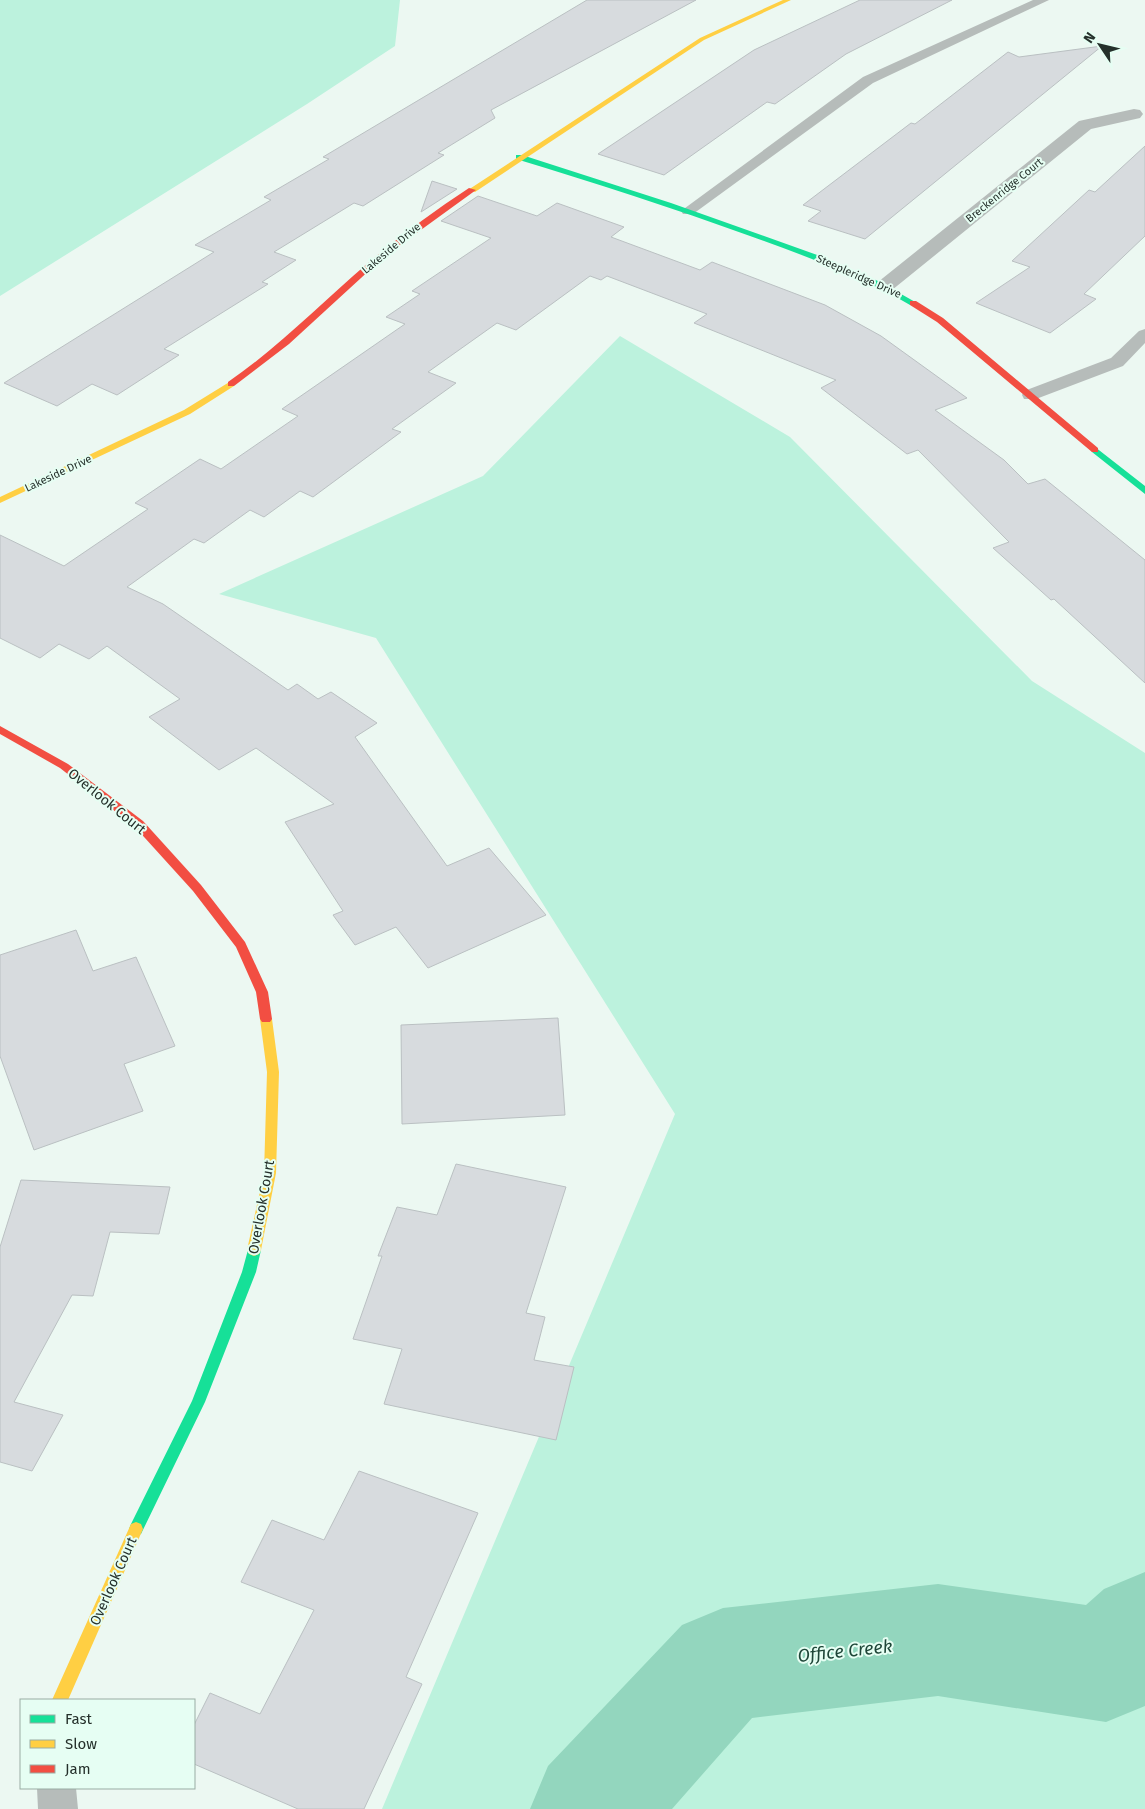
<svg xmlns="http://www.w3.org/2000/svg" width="1145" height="1809" font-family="'Fira Sans',sans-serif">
<rect width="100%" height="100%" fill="#ecf8f2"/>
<!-- green -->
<path fill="#bcf2dd" d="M0,0h400l-5,46 -88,58 -307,192z
M620,336l170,101 242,244 113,72v1056h-763l293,-695 -299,-476 -157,-44 264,-118z"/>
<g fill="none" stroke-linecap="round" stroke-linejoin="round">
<!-- river -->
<path fill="#93d6be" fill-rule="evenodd" d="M1145,1572v134l-39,16 -168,-26 -186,22 -80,91h-142l18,-43 134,-141 41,-17 215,-24 148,21 18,-16z"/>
</g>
<!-- building -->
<path fill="#d7dbde" stroke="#bac0c2" d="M587,0h109l-205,110 4,8 -57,35 6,2 -81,51 -9,-3 -80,49 22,8 -34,22 6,2 -104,65 15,6 -62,40 -25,-11 -35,22 -53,-23 210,-131 -19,-7 76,-45 -7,-3 65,-38 -6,-2z
M860,0h92l-106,54 -71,50 -8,-2 -103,73 -66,-21 156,-104z
M1102,46l-237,193 -57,-18 13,-10 -18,-6 108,-82 4,1 93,-72 11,5z
M1145,146v90l-61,58 12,5 -46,34 -74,-30 54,-36 -18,-6 77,-71 6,2z
M432,181l25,8 -36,23z
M478,196l59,20 20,-13 67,24 -13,10 89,33 12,-8 113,43 56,31 86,62 -32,12 69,50 24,24 17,-5 100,81v123l-91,-84 -3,1 -58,-52 16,-6 -91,-92 -11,4 -86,-66 15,-8 -142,-57 13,-9 -100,-38 -6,4 -11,-4 -74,54 -19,-7 -69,49 28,11 -64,46 9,3 -88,65 -13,-6 -36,26 -14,-7 -46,33 -10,-4 -67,48 36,17 125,86 9,-6 21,15 13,-7 46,31 -22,14 92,129 42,-18 57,67 -118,53 -32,-41 -41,18 -22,-30 10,-4 -58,-89 49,-18 -78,-56 -37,22 -70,-53 31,-18 -73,-53 -18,13 -30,-15 -19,14 -40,-20v-103l64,31 84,-57 -13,-6 65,-44 21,10 77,-53 -16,-7 123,-85 -19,-7 34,-23 -8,-3 79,-53 -50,-17z
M76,930l17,41 43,-14 39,89 -51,18 19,47 -109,39 -34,-94v-101z
M558,1018l7,97 -163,9 -1,-99z
M456,1164l110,23 -40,126 19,4 -11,43 40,7 -18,73 -172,-36 18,-55 -49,-10 29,-83h-4l19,-49 40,8z
M21,1180l149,7 -11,47 -49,-2 -17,64 -21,-1 -58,107 49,13 -31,56 -32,-9v-215z
M359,1471l119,42 -72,164 16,7 -58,125h-66l-104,-45v-39l16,-32 50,21 54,-104 -73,-28 31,-62 52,20z"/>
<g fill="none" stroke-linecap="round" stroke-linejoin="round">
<!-- lane -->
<path fill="#b6bcba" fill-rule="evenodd" d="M1033,0h16l-176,83 -180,131h-10l-2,-3 182,-134z
M1145,329v14l-22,23 -87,33h-12l-2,-4 2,-4 87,-33 28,-27z"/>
<!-- street -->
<path fill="#b6bcba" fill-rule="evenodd" d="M1134,109l6,1 3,4 -3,4 -49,11 -199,161h-14l-3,-4 3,-4 201,-161z
M37,1788h39l2,21h-40z"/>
<!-- fast -->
<path fill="#16e098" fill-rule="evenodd" d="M516,155h6l149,48 149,53 58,25 39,22 -7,2c-51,-30 -105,-49 -160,-69 -77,-28 -155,-53 -234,-77z
M1095,447l50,39v8l-53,-42 -1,-2z
M254,1244l5,2 2,4 -5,22 -51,130 -64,132 -5,2 -5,-2 -2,-5 2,-5 61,-123 50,-129 7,-26z"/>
<!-- slow -->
<path fill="#ffcf43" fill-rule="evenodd" d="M783,0h8l-87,40 -229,152 -7,-2 232,-152z
M231,381l3,1v4l-44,28 -190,89v-6l184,-87z
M266,1014l4,2 2,3 7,53 -3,101 -15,77 -2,4 -5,2 -5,-2 -2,-4 17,-77 3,-101 -7,-53 2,-3z
M136,1522l5,2 2,5 -75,171h-16l79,-176z"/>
<!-- jam -->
<path fill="#f24e42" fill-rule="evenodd" d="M469,188l7,2 -91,66 -96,88 -55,42h-6v-4c51,-35 93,-79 140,-119 32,-27 66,-52 101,-75z
M910,301h6l27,17 155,130v4h-6l-155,-130 -27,-17z
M0,726l68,38 75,57 58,64 44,57 23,50 4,27 -2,3h-8l-2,-3 -4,-27 -20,-45 -43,-56 -58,-64 -75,-59 -60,-34z"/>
</g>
<g text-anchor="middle" stroke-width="4" stroke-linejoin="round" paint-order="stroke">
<!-- far-street labels -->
<g font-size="11" fill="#25302b" stroke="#e6fef3">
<text transform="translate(1004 190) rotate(-39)" y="4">Breckenridge Court</text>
<text transform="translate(391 248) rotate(-40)" y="4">Lakeside Drive</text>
<text transform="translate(859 276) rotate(24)" y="4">Steepleridge Drive</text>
<text transform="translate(58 473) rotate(-25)" y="4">Lakeside Drive</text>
</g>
<!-- street labels -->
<g font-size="14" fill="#25302b" stroke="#e6fef3">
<text transform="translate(107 801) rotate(39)" y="5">Overlook Court</text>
<text transform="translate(261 1207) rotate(-80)" y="5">Overlook Court</text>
<text transform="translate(113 1581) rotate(-66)" y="5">Overlook Court</text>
</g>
<!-- near-water labels -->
<g font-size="18" font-style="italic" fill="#1e4638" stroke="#e6fef3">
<text transform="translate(845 1651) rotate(-6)" y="6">Office Creek</text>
</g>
</g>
<!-- legend -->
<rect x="20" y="1699" width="175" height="90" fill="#e6fef3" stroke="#99aca3"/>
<rect x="30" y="1715" width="25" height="8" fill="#16e098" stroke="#99aca3"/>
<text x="65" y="1724" font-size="15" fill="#25302b">Fast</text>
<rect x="30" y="1740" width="25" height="8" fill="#ffcf43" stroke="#99aca3"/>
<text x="65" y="1749" font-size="15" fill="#25302b">Slow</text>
<rect x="30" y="1765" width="25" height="8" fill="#f24e42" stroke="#99aca3"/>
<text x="65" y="1774" font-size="15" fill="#25302b">Jam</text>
<!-- north arrow -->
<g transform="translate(1100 45) rotate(305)" stroke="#e6fef3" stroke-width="4" paint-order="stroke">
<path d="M0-4L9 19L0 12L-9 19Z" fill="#25302b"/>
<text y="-8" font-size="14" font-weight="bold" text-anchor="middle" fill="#25302b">N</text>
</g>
</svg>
